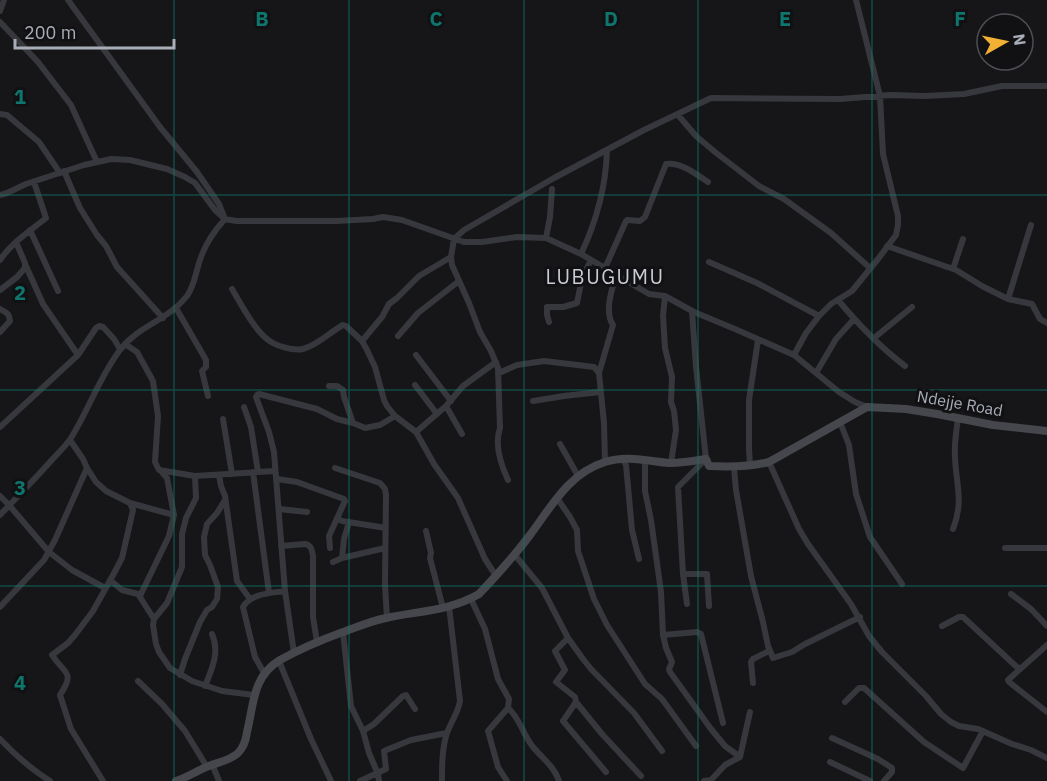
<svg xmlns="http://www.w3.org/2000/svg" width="1047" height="781" font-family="'IBM Plex Sans',sans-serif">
<rect width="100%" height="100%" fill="#161618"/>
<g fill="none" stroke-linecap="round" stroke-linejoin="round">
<!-- street -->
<path stroke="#37383d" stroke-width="6" d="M68,0l92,127 37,45 22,32 6,15 11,2h100l37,-2 10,-2 19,3 62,22h18l35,-5 29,1 35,16 68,40 16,2 29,16 41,17 59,26 45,37 16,10 12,5
M0,11l4,-11
M0,22l38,40 33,43 26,57
M0,114l7,1 32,27 21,31
M678,115l18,21 19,16 44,34 25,13 47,34 39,35
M64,171l16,37 17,27 9,11 11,21 46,51
M0,195l7,-2 19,-9 58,-19 27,-6 19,1 37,9 18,8 10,6 20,27 10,9c-10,11 -19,24 -24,38 -5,13 -6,28 -14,39 -20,25 -48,29 -67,54 -20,26 -31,59 -49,88 -5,8 -14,16 -21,24 -16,18 -33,35 -50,53
M30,230l28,61
M546,238l4,-21 2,-28
M887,246l69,24 26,16 26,13 24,5 8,15 7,4
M581,254c16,-34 25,-67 26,-104
M0,260c13,-19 29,-28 46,-42l-12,-36
M709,262l48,21 62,33
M26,266l17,38 35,51
M605,268l21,-47 1,-1 13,1 5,-4 21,-53c15,-2 30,10 42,18
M953,269l10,-30
M232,289c9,15 22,40 35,50 8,7 26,12 36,10 15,-4 27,-17 40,-24l3,1 16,15 5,9 8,17 9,33 3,6 8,10 21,16 18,32 24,34 27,61 11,17
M0,290l17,-13 8,-9v-5l-9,-21
M665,296l-2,20 2,32 7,29 -1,25 3,9 2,19 -5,33
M1008,299l23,-74
M838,300c20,24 42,47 67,66
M176,308l30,52v7l-4,4 6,25
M0,309c7,4 9,4 10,12l-10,11
M549,322l-2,-7v-8h16l14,-4 5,-25 9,-18
M398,336l20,-23 41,-32
M874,338l38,-31
M362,341l20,-24 7,-13 8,-6 22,-22 32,-19
M125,344l12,8 16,29 5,35 -3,46 4,8 36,6 80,-5
M416,355l35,46
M794,355l12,-22 13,-17 12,-12 21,-13 26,-32 18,-24 2,-10v-9l-15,-62 -3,-58 -24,-96
M499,373l18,-8 27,-4 50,6 5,6 5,50 1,39
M599,373l14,-48c-9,-13 -1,-36 3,-50
M816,373l20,-34 18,-20
M415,385l22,29
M329,386h8l6,4 1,7 9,26
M533,401l31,-5 36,-4
M446,406l16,28
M244,407l7,20 7,45
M223,419l9,55
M840,422l9,23 7,49 14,43 32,47
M0,427l78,-72 18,-27 3,-2 4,1 11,12 6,10
M416,432l30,-26 17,-20 33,-24
M70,440l13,19 4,9 9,14 10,9 24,12 3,7 -11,48 -10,19 -19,34 -18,24 -7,8 -16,12c12,19 24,16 8,40l11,34 32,52
M560,444l18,32
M623,459l3,6 6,65 7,29
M645,460v31l6,29 10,72 2,43 3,13 6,14 -3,7 1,3 41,57 14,17 15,11
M769,462l30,67 9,15 43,60 18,32 13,16 44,44 15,18 10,8 8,4 19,3 34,15 19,6 16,8
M750,466l-1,-17v-49l9,-60
M335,468l45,15 5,6 1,6 -1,90 2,33
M734,468l2,22 15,86 12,46 5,24 5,12 19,-6 13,-8 55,-27
M253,472l16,121
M219,475l2,11 4,10 12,85 13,18
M195,476l1,22 -10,20 -4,16v33l-15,36 -13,16 -1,6 3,19 3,8 11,16 22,13 30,10 32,4
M277,479l20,3 47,17 1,2 -16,35 1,12
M508,480c-7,-15 -14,-35 -8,-52l-2,-60 -7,-17 -11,-19 -11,-29 -17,-38 -1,-8 3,-18 10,-9 90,-52 90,-48 67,-32 129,1 50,-4 35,1 39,-2 38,-8h45
M0,496l9,9 40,47 23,18 33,18
M557,498l13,19 7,13 1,21 16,48 13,26 38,59 17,15 34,47
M130,503l44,12
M279,509l28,3
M337,518l5,3 44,7
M953,529c11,-28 3,-44 2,-72 -1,-13 1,-25 3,-38
M426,531l5,22 -1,5 13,50
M281,546l24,-2c7,1 7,7 8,12v61l4,25
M1005,548h42
M514,554l28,34 26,50 15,21 8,10 43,44 28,38
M342,558l43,-10
M333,562l9,-4 2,-19 5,-17
M683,574h24l2,32
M110,580l12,10 16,4 16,25
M1011,594l20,15 16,17
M140,596l29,-60 5,-21 -7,-37 -7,-8
M471,599l14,30 13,50 11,20 -1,9 -20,23 10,36 9,14
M687,604l-4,-30 -5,-87 28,-28 -10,-92 -4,-56
M0,607l44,-47 11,-20 32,-72
M942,626l17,-9h4l56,52
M343,632l8,74 12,25 11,-7 29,-28 3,-1 9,14
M663,635l34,-3 4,2 22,89
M568,638l-13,13 10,19 -9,12 19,15 1,5 26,32 39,42
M1047,645l-39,35 1,2 38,30
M294,653l-9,-62 -11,-139 -5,-20 -13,-35 1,-2 2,-1 58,15 20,10 16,4 12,5 15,-3 15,-9
M279,661l32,78 20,42
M264,673l-9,-16 -12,-50c8,-14 29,-14 42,-16
M180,675l5,-16 15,-37 7,-12 5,-3 5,-8 1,-12 -8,-22 -5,-10 -1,-18 3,-13 10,-11 8,-13
M138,681l24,23 23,27 22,36
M753,683l-2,-21 2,-3 16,-8
M205,686c7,-17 15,-34 7,-52
M576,702l-13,19 43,51
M845,702l14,-14h5l60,54 39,26 20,-37
M508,708c12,10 15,27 25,39 10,12 21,19 26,34
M363,731l6,22 9,21 1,7
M832,738l46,21 14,9v4l-8,9
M0,739c15,16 31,30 50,42
M830,762l40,19
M212,764l7,17
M360,781l26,-12 -2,-18 27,-11 36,-7
M442,781c0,-16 0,-33 5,-48 4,-11 11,-20 13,-32l-11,-95
M704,781l7,-1 14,-15 15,-8 10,-45"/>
<!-- secondary -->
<path stroke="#45474d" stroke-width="8" d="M176,781c12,-4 22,-11 33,-15 10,-4 22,-6 29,-13 6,-6 8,-13 9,-21 7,-28 5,-55 33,-72 20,-11 41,-20 63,-28 14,-5 28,-11 43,-14 32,-7 64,-7 93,-24 18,-19 36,-39 51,-59 21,-28 39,-62 75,-73 21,-7 43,-1 64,1 12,0 25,-2 37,-4l3,7c21,1 40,1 60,-4l98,-55 39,2 31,5 56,11 54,6"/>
</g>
<!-- grid -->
<path fill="none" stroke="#0f766e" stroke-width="1.5" stroke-opacity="0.55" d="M174,0v781M349,0v781M524,0v781M698,0v781M872,0v781M0,195h1047M0,390h1047M0,586h1047"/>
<g text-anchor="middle" stroke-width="6" stroke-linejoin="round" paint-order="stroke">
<!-- street labels -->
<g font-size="16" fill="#a8adb8" stroke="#111113">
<text transform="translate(960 403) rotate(10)" y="6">Ndejje Road</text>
</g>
<!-- quarter labels -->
<g font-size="20" letter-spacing="1.5" fill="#c9ccd4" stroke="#111113">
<text x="605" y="284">LUBUGUMU</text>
</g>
</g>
<g font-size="20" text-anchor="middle" font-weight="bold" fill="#0f766e" stroke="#111113" stroke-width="6" stroke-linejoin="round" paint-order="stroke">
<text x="262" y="26">B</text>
<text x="436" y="26">C</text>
<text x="611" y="26">D</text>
<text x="785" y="26">E</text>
<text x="960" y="26">F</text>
<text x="20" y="104">1</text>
<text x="20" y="300">2</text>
<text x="20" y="495">3</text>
<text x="20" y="690">4</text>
</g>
<!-- north arrow -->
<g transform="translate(1005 42) rotate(81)"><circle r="28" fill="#111113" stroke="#4d4f55" stroke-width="1.5"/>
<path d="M0-4.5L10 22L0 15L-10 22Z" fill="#f2b134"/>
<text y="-9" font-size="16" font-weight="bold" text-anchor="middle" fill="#a8adb8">N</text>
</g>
<!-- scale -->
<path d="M15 39v9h159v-9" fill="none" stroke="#a8adb8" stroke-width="3"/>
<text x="24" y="39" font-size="18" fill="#a8adb8" stroke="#111113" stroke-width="4.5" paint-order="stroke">200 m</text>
</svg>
